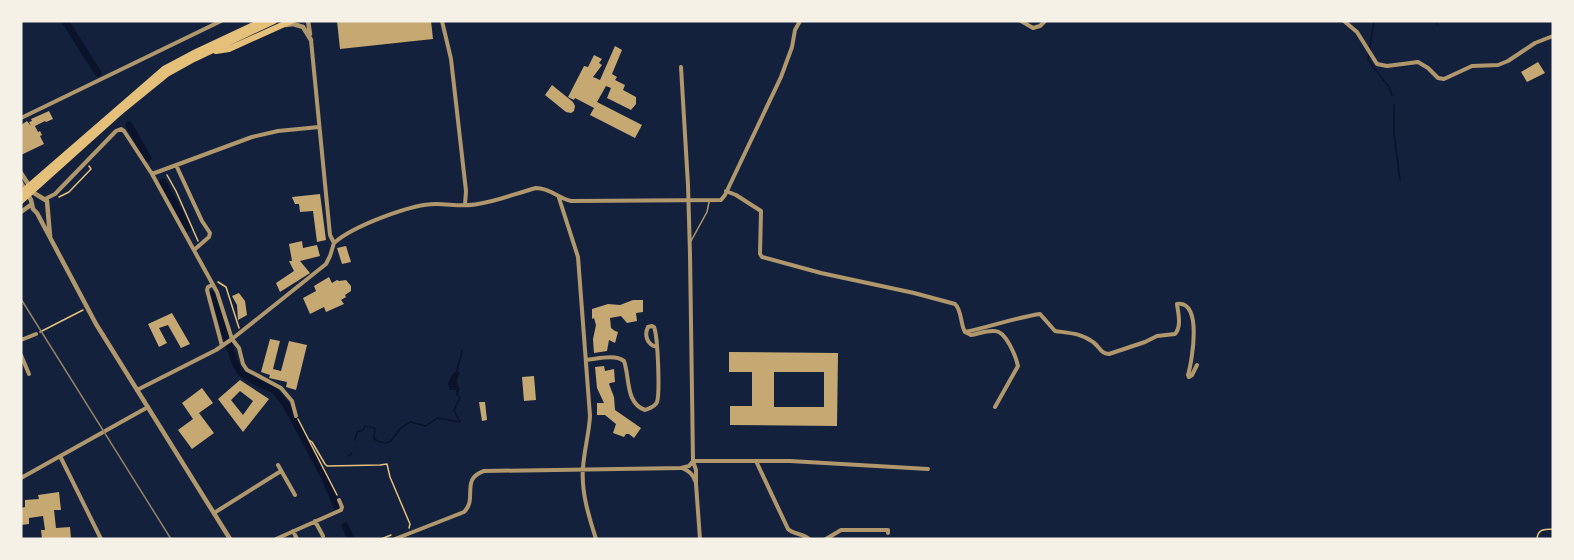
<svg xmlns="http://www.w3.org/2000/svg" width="1574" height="560" font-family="'Exo 2',sans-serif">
<rect width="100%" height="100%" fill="#14213d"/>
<!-- water -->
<path fill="#0b132b" d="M456,371l4,2c-4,6 -4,10 0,16l-2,4 1,5 -3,-3v-5h-6l-2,-6 3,-8z"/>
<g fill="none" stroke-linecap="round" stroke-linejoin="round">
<!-- stream -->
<path stroke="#0b132b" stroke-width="1.5" d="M1374,21l-6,39 21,27 3,9
M1436,21l1,4
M1394,105v29l6,46
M457,371l5,-20
M355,440l2,-8 6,-2 2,-4 10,2 -1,11c18,10 17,-1 27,-11 1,-1 8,-5 9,-6l16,4 11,-8 23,4 -6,-11 3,-8 3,-4v-2
M349,456l3,-3"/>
<!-- canal -->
<path stroke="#0b132b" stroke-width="7" d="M65,21l33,52
M129,125l19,33
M163,182l25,46
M213,294l22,69 6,10 17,10 16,7 11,13 39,73 13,31
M345,526l6,13"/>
</g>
<!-- building -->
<path fill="#c6a872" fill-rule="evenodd" d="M337,21h94l2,18 -93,10z
M615,46l7,4 -10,24 5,3 -2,3 10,5 -2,5 13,7v7l-5,6 -24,-12 4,-10 -5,-2 -9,16 45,23 -7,13 -45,-23 4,-7 -19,-10 -1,2 -6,-3 16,-31 4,1 6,-12 8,4 -3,4 3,2 -9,12 7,3z
M1538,62l7,11 -18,9 -6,-10z
M552,85l21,17 2,4 -1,5 -3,2 -5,-1 -21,-17z
M49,111l4,8 -7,3 -1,-1 -10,5 3,6 2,-1 2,4 -2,1 4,8 -23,11v-30l6,-4 4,5 -2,-4 3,-1 -1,-2z
M320,194l6,46 -9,2 -4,-31 -13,1 -1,-8h-4l-3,-7z
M302,241l1,7 14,-3 3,11 -20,5 10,12 -30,19 -4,-9 18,-12 -5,-10h3l-3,-17z
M346,246l5,16 -9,2 -5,-16z
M329,277l3,6 5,-3 2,1 7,-1 5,6v5l-6,4 1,2 -5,3 3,4 -18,8 -2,-5 -14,7 -7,-16 13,-7 -2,-5z
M239,293l6,8 2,14 -9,5 -1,-15 -5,-9z
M633,300h10v12l-7,1 1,8 -10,2 -6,-7 -11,2 1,10 4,3 3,1 -3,11 -6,-3 -2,11 -13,2 -1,-14 3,-14 -2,-7 -2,1v-10l16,-5 12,1z
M172,313l18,31 -9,4 -13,-23 -9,3 8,15 -8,4 -11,-23z
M270,339l10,2 -7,28 8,2 8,-30 18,4 -11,45 -10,-3 1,-5 -18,-4 1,-3 -9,-3z
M729,352l109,1 -1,73 -107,-1v-19h22v-34h-23zM774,372h50v35h-50z
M604,366l1,5 9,-2 1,13 -5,1 -1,1 5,13 1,13 26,18 -7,10 -5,-4h-3l-2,3 -11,-4 3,-9 -11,-9h-8v-12h7l-7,-15 -2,-21z
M534,376l2,24 -12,1 -2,-24z
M240,380l29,19 -26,33 -25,-33zM240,391l13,10 -10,14 -12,-15z
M202,388l11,15 -14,10 15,20 -22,16 -14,-19 15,-11 -11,-16z
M479,402h6l2,18 -5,1z
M59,492l2,18h-7l2,18 14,-1 1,12h-29l-1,-9h4l-2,-14 -14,2v6l-8,1v-17l4,-1v-7l14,-1 -1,-4z"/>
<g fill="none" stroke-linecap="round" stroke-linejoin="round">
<!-- path -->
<path stroke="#e5c07b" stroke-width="1.5" d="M167,175l9,16 22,50
M59,197l10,-5 22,-23 -2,-3
M218,282l8,5 13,41
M40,332l43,-22
M298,419l39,76
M309,440l3,2 13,22 2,2 53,-1 7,-1 3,13 20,47 -1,4
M381,539l10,-4
M1537,539c1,-11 8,-9 16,-10"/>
<!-- service -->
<path stroke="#b1986c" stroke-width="1.5" d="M691,241l16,-29 2,-10"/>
<!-- minor -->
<path stroke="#b1986c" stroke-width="4" d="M442,21l9,38 15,132 -1,14
M1021,21l12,7 7,-2 5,-5
M1344,21l13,11 20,32 10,2 31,-4 10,6 10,10 6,1 28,-13 26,-1 10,-4 27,-18 18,-7
M311,40l19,195 4,8
M681,67l7,118 2,69 3,207 3,9v14l4,55
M21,118l200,-97
M176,165l26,56 8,12 -1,4 -15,13
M152,174l100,-37 26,-6 41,-4
M726,191l10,4 25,16 -1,43 2,3 59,16 93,20 41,11c7,6 5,19 10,28 25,-5 49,-14 75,-18l15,17c14,2 26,2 38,11 7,5 7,11 16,12l36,-12 12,-6 18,-2c7,-8 3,-21 2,-30 26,-4 15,57 11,71l1,2 3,-2 5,-10
M559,198l19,59 12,159c-1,18 -6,35 -7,52 -2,24 6,49 13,71
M45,199l10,-5 61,-63 5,-2 3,2 28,43 65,118 15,47 7,9 4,16 4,6 8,4 26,14 11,13 4,15
M334,243c19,-17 77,-39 102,-39 14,0 28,3 42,0 20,-3 39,-11 58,-16 14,0 22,10 35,13l150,-1 4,-5 56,-118 11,-30 3,-17 5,-9
M212,285l-4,2 -1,3 15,56
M965,332l6,3c7,-1 16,-5 24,-4 11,0 21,26 23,35l-23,41
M21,340l15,-6
M21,355l8,19
M586,360c12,-1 28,-6 38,1 6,16 1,42 21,49 5,-2 10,-3 12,-8 3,-9 1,-65 -3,-75l-2,-1 -4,1c-4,8 -1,18 9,20
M137,390l79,-40 16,-11 94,-75 4,-8 4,-13
M60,456l41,83
M694,461h96l138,8
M756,461l32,68c6,6 15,4 21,10
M278,465l17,30
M682,468c7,3 11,6 13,13
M21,478l127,-71
M214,513l67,-42
M315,521l8,15
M293,531l4,8
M276,539l65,-29 1,-3 -3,-7
M395,539l69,-27c14,-13 -4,-33 20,-41l197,-3 8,-2 4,-5
M826,539l15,-9h47v3"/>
<!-- tertiary -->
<path stroke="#b1986c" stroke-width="4.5" d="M308,21l2,13
M286,25l7,-1 10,3 8,13
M21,173l13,20 13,8 3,35
M21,183l10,17 2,9 4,4 59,111 134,215
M21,212l11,-8"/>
<!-- trunk -->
<path stroke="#e5c07b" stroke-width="6" d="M216,51l13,-2 62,-28
M21,193l143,-124 32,-17 66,-31
M21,201l98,-88 48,-39 27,-15 80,-38"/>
<!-- tram -->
<path stroke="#918062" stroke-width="1.5" d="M21,299l150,240"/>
</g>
<!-- border -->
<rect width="1574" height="560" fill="none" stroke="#f6f1e7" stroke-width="45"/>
</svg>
